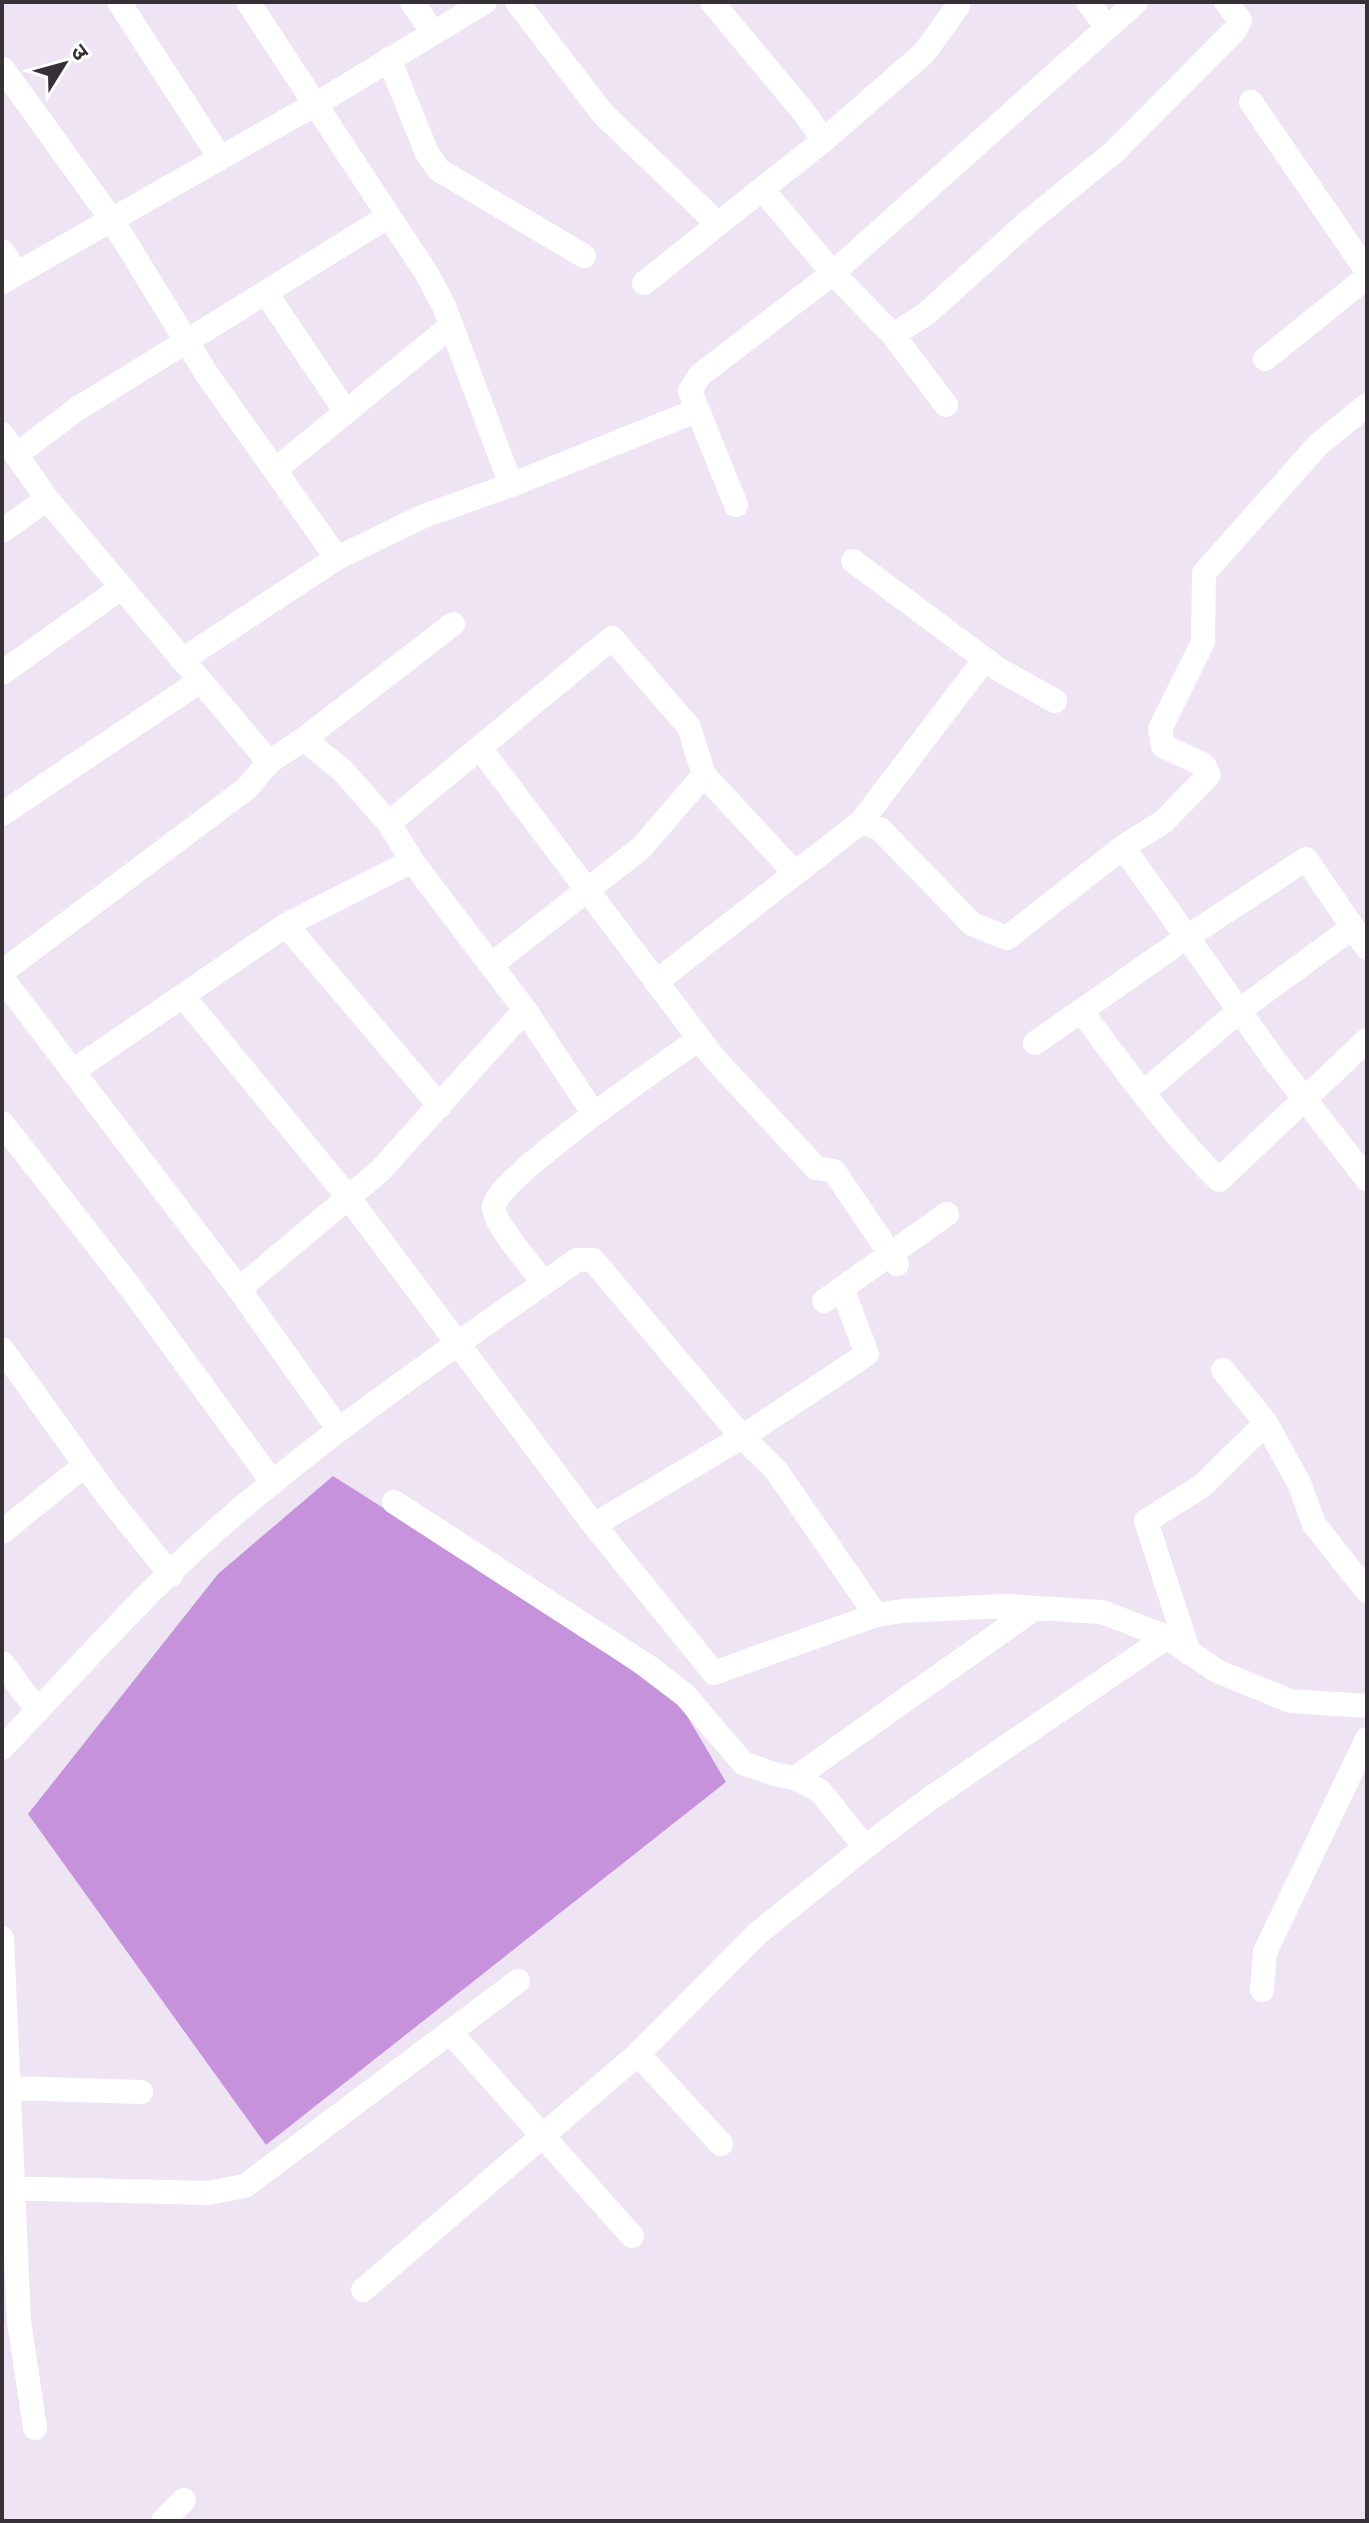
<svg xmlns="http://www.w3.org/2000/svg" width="1369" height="2523" font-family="'Asap Condensed','Noto Sans Devanagari',sans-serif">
<rect width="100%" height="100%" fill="#eee4f3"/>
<!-- water -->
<path fill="#c592db" d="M333,1476l260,165 90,68 43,73 -460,363 -238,-331 190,-240z"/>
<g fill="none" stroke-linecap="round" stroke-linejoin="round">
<!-- minor -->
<path stroke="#fff" stroke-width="24" d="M119,2l101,156
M248,2l179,272 17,32 67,179
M412,2l21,31
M517,2l86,112 115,110
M712,2l90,108 22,30
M1088,2l19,26
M389,59l38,94 12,17 145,86
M3,69l109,151 94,153 131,185 -155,102
M1251,102l116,169
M762,189l71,84 60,62 53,70
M2,251l15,22
M2,282l324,-184 159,-96
M644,283l180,-143 100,-87 34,-47 -2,-4
M266,293l80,119
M893,335l33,-21 103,-93 85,-69 121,-122 5,-10 -14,-18
M1265,359l102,-82
M2,434l45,65 222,263
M16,455l61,-46 312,-193
M275,470l176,-144
M736,505l-46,-114 10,-16 133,-102 303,-271
M2,531l45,-32
M337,558l87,-42 87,-31 187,-75
M853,561l145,108 57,32
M2,673l119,-85
M304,739l39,32 46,52 23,38 113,149 69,104
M480,748l234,310 102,110 18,3 63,93
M2,814l198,-133
M861,822l124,-163
M389,823l223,-185 77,89 15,48 91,98
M1123,847l152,214 92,118
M286,925l154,181
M491,965l150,-117 63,-73
M2,972l245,-184 22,-26 35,-23 149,-115
M2,978l237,311 100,141
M656,982l205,-160 19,7 92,95 35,14 116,-91 40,-25 46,-47 -5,-10 -41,-19 -3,-17 43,-87 1,-69 115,-129 48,-39
M183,996l165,201 246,328 120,148 162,-58 26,-4 103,-5 97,6 65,25 50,34 73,30 77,5
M1081,1011c44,58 86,118 138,169l148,-140
M1035,1043l152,-106 119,-78 61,89
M73,1071l213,-146 126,-64
M1143,1093l96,-82 114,-84
M2,1123l128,164 143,196
M544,1283c-11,-16 -52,-60 -50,-77 3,-28 174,-145 205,-167
M239,1289l141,-118 145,-161
M824,1301l123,-87
M2,1349l107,149 62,77
M1223,1370l43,53 33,60 15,41 53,67
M394,1502l255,165 36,28 58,68 31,11 21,4 25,13 45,56
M594,1525l148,-88 125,-83 -25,-66
M2,1532l83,-67
M1189,1653l-43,-132 56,-35 64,-63
M2,1663l36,48
M2,1748c72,-75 143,-156 221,-224 111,-97 234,-180 354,-264h16l149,177 34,33 100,145
M795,1778l240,-170
M2,1938l17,383 16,107
M1262,1990l3,-38 102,-213
M451,2033l181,203
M638,2054l83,90
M9,2088l132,4
M2,2188l206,5 37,-7 273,-205
M363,2290l275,-236 119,-120 116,-93 55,-41 239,-163
M163,2521l21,-21"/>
</g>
<!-- border -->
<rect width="1369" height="2523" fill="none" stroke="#353137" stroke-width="8"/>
<!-- north arrow -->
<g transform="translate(64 64) rotate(53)" stroke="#ffffff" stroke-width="6" paint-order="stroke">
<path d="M0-6L14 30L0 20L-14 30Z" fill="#353137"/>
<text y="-12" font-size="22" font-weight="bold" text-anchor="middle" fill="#353137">उ</text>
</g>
</svg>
